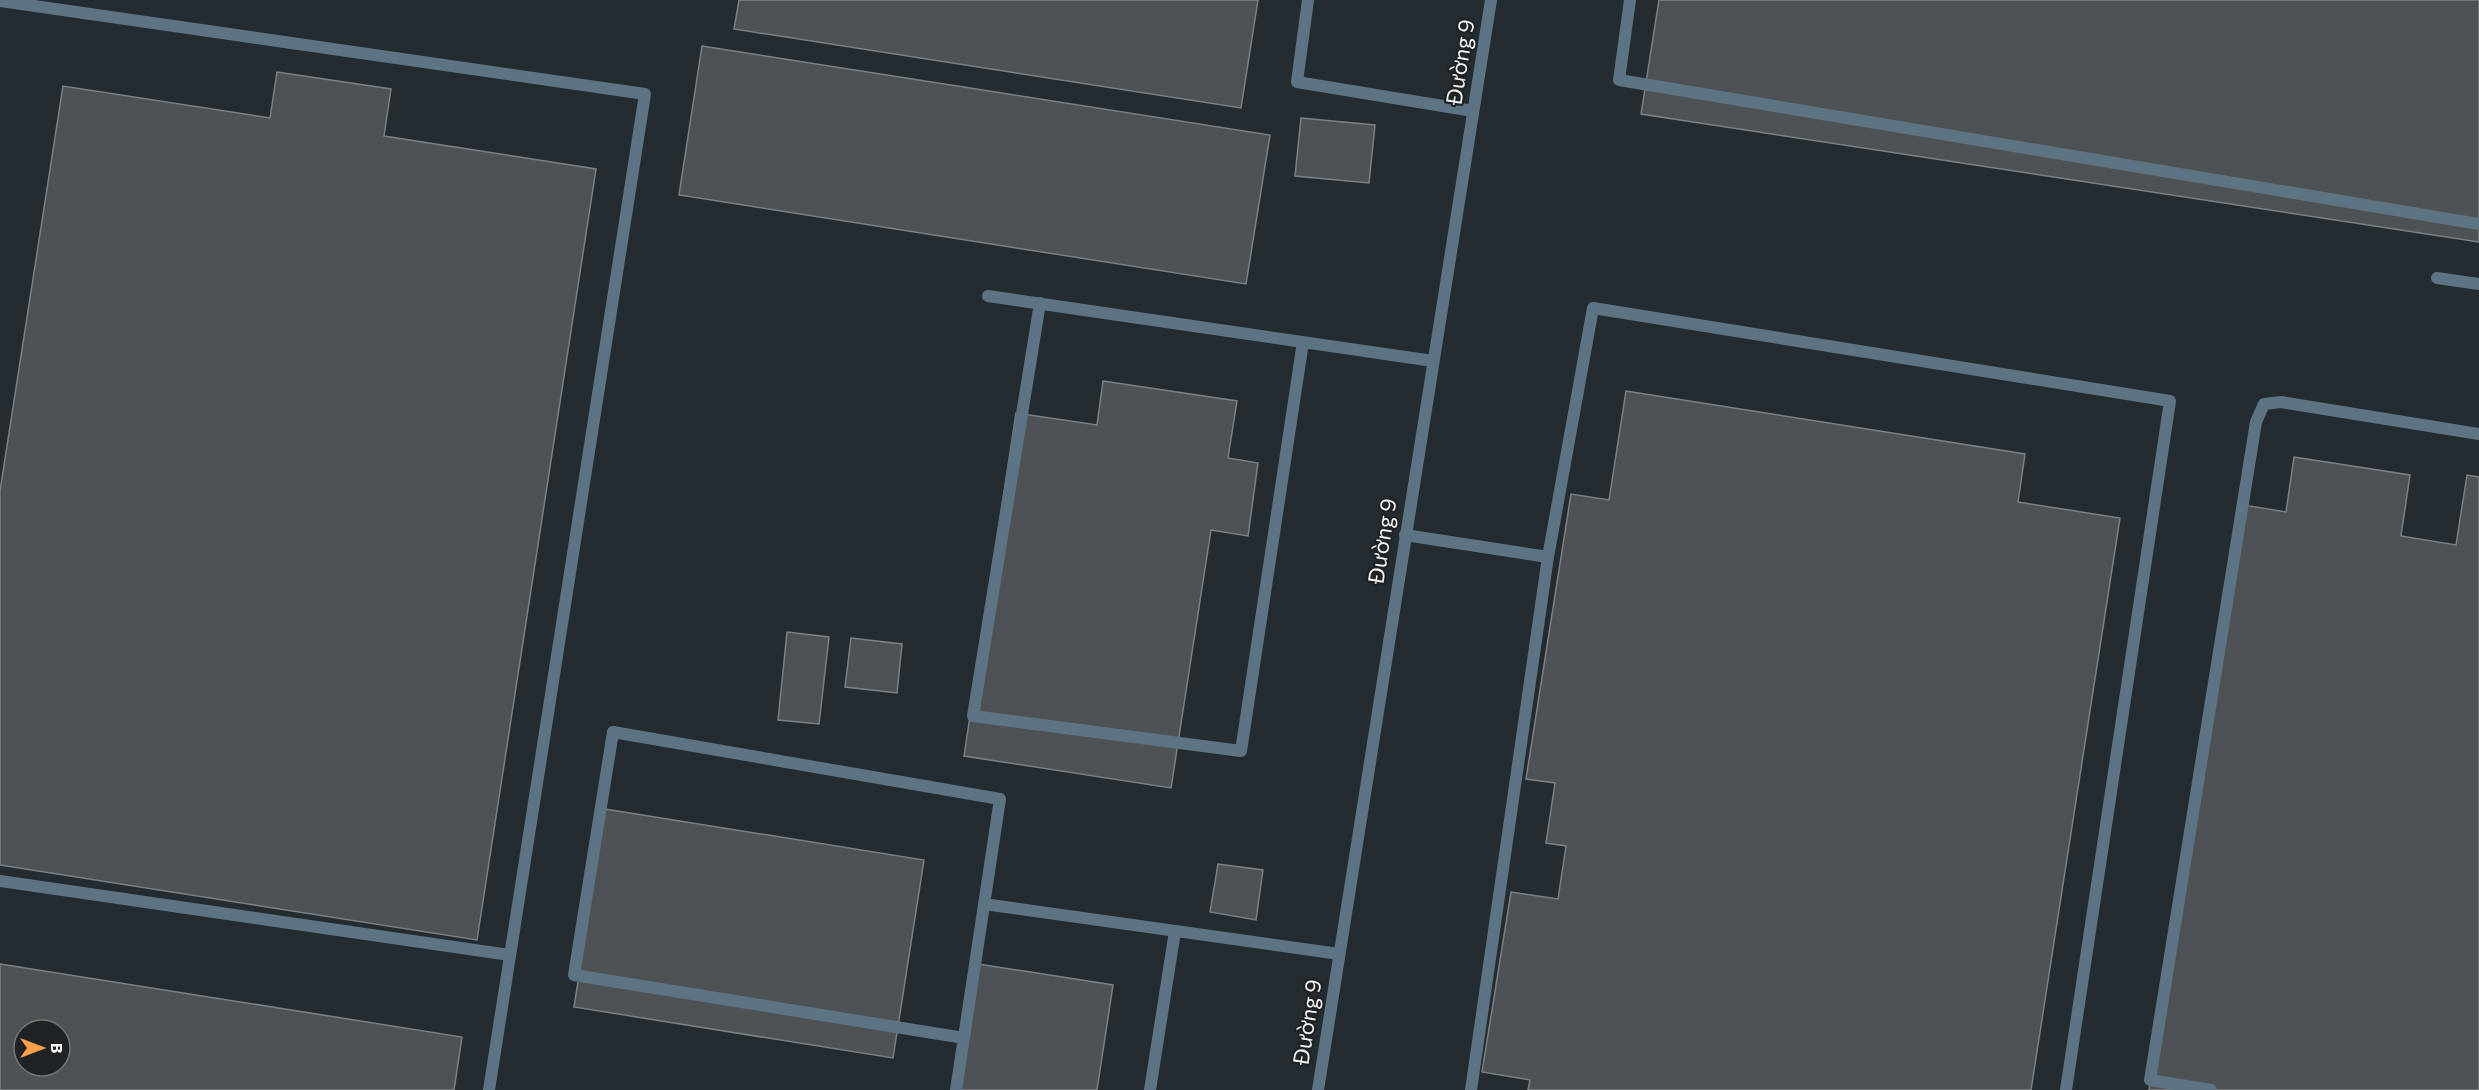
<svg xmlns="http://www.w3.org/2000/svg" width="2479" height="1090" font-family="Commissioner,sans-serif">
<rect width="100%" height="100%" fill="#202325"/>
<!-- built -->
<path fill="#242c32" fill-rule="evenodd" d="M0,0h2479v1090h-2479zM24,1030h36v36h-36z"/>
<!-- building -->
<path fill="#4e5254" stroke="#7d8184" stroke-width="1.5" fill-rule="evenodd" d="M739,0h519l-17,108 -507,-79z
M1659,0h820v242l-838,-128z
M702,46l568,89 -24,149 -567,-89z
M277,72l114,17 -7,47 212,33 -119,771 -477,-75v-374l63,-405 207,32z
M1301,118l74,7 -6,58 -74,-7z
M1103,381l134,20 -9,57 30,5 -10,73 -37,-6 -40,258 -207,-32 52,-343 81,12z
M1626,391l399,63 -7,48 102,16 -89,572h-503l2,-10 -48,-8 29,-180 47,7 8,-53 -20,-3 9,-60 -29,-4 45,-285 38,6z
M2294,457l116,18 -9,61 55,9 11,-70 12,2v613h-330l89,-586 48,8z
M787,632l42,5 -10,87 -41,-4z
M851,638l51,6 -5,49 -52,-6z
M605,809l319,51 -31,198 -319,-51z
M1218,864l45,6 -7,50 -46,-8z
M972,963l141,22 -16,105h-144z
M0,964l462,73 -8,53h-454zM24,1030h36v36h-36z"/>
<g fill="none" stroke-linecap="round" stroke-linejoin="round">
<!-- lane -->
<path stroke="#5d7485" stroke-width="12" d="M1308,0l-11,82 176,29
M1630,0l-11,80 860,144
M0,1l645,93 -156,996
M2437,278l42,6
M988,296l445,65
M1040,303l-67,413 268,35 62,-409
M1405,535l143,22
M0,881l510,74
M984,904l355,50
M956,1090l44,-291 -387,-67 -39,243 390,63
M1150,1090l25,-159
M1471,1090l77,-533 45,-249 577,93 -104,689
M2211,1090l-61,-10 106,-658 8,-18 17,-2 198,32"/>
<!-- street -->
<path stroke="#5d7485" stroke-width="12" d="M1318,1090l173,-1090"/>
</g>
<g text-anchor="middle" stroke-width="4.5" stroke-linejoin="round" paint-order="stroke">
<!-- street labels -->
<g font-size="22" fill="#f1f3f5" stroke="#202325">
<text transform="translate(1460 62) rotate(-81)" y="8">Đường 9</text>
<text transform="translate(1382 541) rotate(-81)" y="8">Đường 9</text>
<text transform="translate(1307 1022) rotate(-81)" y="8">Đường 9</text>
</g>
</g>
<!-- north arrow -->
<g transform="translate(42 1048) rotate(90)"><circle r="28" fill="#202325" stroke="#747678" stroke-width="1.5"/>
<path d="M0-4.5L10 22L0 15L-10 22Z" fill="#f8a04b"/>
<text y="-9" font-size="16" font-weight="bold" text-anchor="middle" fill="#f1f3f5">B</text>
</g>
</svg>
